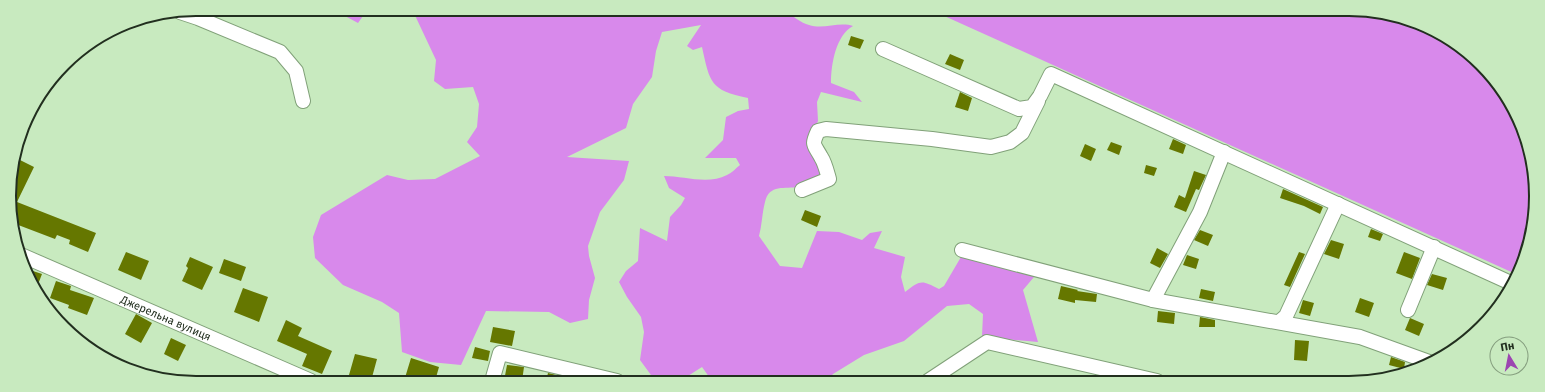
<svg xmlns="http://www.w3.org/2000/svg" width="1545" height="392" font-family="'Fira Sans',sans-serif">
<rect width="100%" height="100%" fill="#c8eabf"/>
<!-- forest -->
<path fill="#d889eb" d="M332,9h36l-10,14z
M412,9l313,1 -1,6 21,-6h41v2c7,4 15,11 23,13 15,5 30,-4 44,1 -17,9 -22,38 -22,57l23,9 8,10 -41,-10 -4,10 1,19 -7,16 3,18 8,23c-7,3 -16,8 -23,9 -14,2 -30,-3 -34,15 -3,11 -3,23 -6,34l21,30 22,2 15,-37 22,1 23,8 8,-7 12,-2 -8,17 31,9 -4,20 4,15c16,-12 16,-12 34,-3l5,-3 24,-41 14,5 52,27 -11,13 15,52 -56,-5 1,-23 -14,-10 -22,2 -43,35 -40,14 -31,19 -6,7h-115l-10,-14 -22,14h-21l-8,-6 -11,-15 4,-28 -3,-15 -14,-20 -8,-15 7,-11 12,-10 2,-33 27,13 3,-24 11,-12 4,-7 -16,-10 -5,-12c20,0 44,9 63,-1 5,-2 9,-7 13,-10l-4,-7h-31l18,-18 3,-23 12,-6 11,-2 -1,-11c-38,-8 -38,-15 -46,-51l-9,3 -6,-4 14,-21 -39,7 -6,19 -4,26 -19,27 -7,24 -59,29 62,4 -5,19 -24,32 -12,34 1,10 6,22 -6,22 -1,19 -18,4 -21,-11 -63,-1 -25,54 -31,-3 -28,-10 -3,-39 -17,-11 -39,-17 -28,-27 -2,-21 8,-22 66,-40 21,5 27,-1 45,-23 -13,-14 10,-15 2,-23 -6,-17 -28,2 -11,-8 2,-21z
M931,10l443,1 69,23 54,48 33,66 4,73 -16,54z"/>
<!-- building -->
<path fill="#657700" d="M851,36l13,4 -4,9 -12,-4z
M950,54l14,6 -4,10 -15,-6z
M960,92l12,6 -4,13 -13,-4z
M1173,139l13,6 -3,9 -14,-5z
M1111,142l11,4 -3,9 -12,-5z
M1085,144l11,5 -5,12 -11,-5z
M16,158l18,9 -17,35 79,31 -8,19 -19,-8 1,-4 -13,-5 -2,4 -42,-16 -4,-39z
M1146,165l11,3 -3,8 -10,-3z
M1194,171l12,4 -7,15 -3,-1 -10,23 -12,-5 5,-12 6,3z
M1283,189l40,18 -3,7 -16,-8 -24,-8z
M805,210l16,6 -4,11 -16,-7z
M1371,229l12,5 -3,7 -12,-4z
M1200,230l13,5 -5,11 -14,-6z
M1331,240l13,4 -5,15 -15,-5z
M1157,248l11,6 -8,14 -10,-5z
M126,252l23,9 -8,19 -23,-10z
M1299,252l6,2 -15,33 -6,-2z
M1404,252l16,6 -8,21 -16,-6z
M1187,255l12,4 -3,10 -13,-4z
M190,257l23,10 -11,23 -20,-9 6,-13 -2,-2z
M224,259l22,8 -5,14 -22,-8z
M27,269l15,5 -5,13 -9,-17z
M1432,274l15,4 -4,12 -16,-5z
M56,281l15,5 -1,4 24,8 -7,17 -19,-7 1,-3 -19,-7z
M1061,286l17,4 -1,1 20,3 -1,8 -21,-2v3l-17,-4z
M243,288l25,9 -9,25 -25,-10z
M1201,289l14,3 -2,9 -14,-3z
M1360,298l14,5 -5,14 -14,-5z
M1303,300l11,3 -4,13 -11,-3z
M1158,311l17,2 -1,11 -17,-2z
M136,314l16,9 -11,20 -16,-9z
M1200,317l15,3v7h-16z
M1410,318l14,6 -5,12 -14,-6z
M286,320l16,8 -4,8 34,15 -10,23 -20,-8 5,-12 -30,-13z
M493,327l22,4 -3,15 -22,-4z
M171,338l15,7 -8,16 -14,-7z
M1295,340l14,1 -2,20 -13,-1z
M475,347l15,4 -2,10 -16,-3z
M355,354l22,5 -6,22 -22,-6z
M1391,357l14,5 -1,7 -15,-4z
M411,358l28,9 -4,14h-31z
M507,365l17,2 -2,14h-18z
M548,373l25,6v2h-27z"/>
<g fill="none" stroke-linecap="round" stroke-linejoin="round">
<defs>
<g id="minor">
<path d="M180,12l18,6 82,34 16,19 7,30"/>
<path d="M883,49l136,60 13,-2 8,-11 11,-22 462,210"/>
<path d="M802,190l27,-11c-2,-7 -4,-16 -8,-22 -7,-13 -10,-11 -3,-26l8,-2 106,10 59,8 19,-5 12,-9 16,-32"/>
<path d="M962,250l191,50 207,37 72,26"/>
<path id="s1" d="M21,255l290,126"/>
<path d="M1153,300l47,-88 24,-60"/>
<path d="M1408,310l26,-63"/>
<path d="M1279,322l7,-6 52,-112"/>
<path d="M492,381l8,-28 117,28"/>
<path d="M928,381l59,-39 170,39"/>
</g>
</defs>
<!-- minor casing -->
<use href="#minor" stroke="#81a179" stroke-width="16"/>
<!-- minor -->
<use href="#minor" stroke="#fff" stroke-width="14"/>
</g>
<g text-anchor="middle" stroke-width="4" stroke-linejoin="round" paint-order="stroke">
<!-- street labels -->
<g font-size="11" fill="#222f1f" stroke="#c8eabf">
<text dy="4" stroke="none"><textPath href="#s1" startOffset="158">Джерельна вулиця</textPath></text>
</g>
</g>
<!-- crop -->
<path d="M0 0H1545V392H0ZM196 16H1349A180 180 0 0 1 1529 196V196A180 180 0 0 1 1349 376H196A180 180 0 0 1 16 196V196A180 180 0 0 1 196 16Z" fill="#c8eabf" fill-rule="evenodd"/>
<path fill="none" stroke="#222f1f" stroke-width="2" d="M196 16H1349A180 180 0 0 1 1529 196V196A180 180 0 0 1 1349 376H196A180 180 0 0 1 16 196V196A180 180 0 0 1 196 16Z"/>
<!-- north arrow -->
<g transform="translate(1509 356) rotate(350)"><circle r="19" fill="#c8eabf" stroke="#869f7f"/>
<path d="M0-3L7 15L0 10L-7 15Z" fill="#9c45b1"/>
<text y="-6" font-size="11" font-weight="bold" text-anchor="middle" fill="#222f1f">Пн</text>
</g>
</svg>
